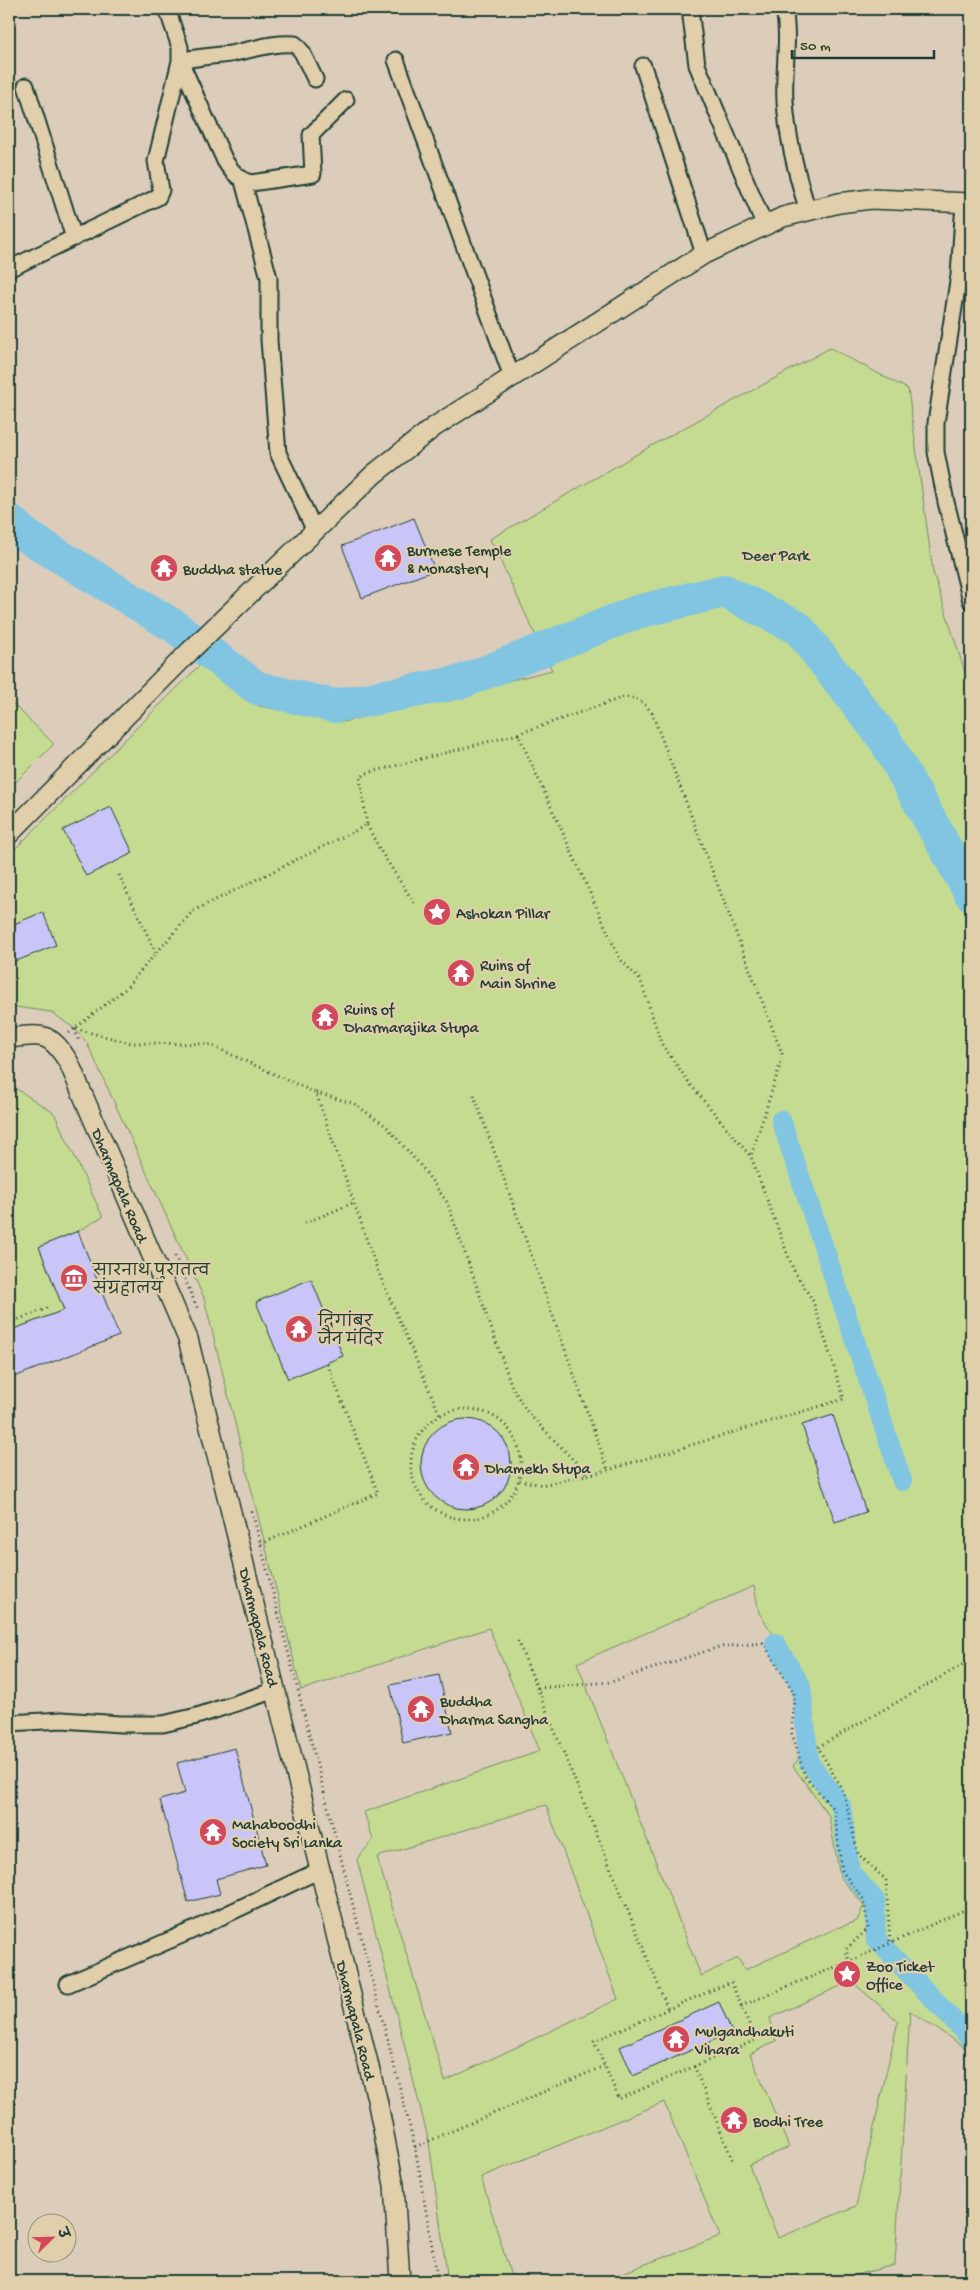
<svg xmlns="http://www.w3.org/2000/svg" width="980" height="2290" font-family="'Gochi Hand','Playpen Sans Deva',sans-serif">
<rect width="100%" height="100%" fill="#dccdbb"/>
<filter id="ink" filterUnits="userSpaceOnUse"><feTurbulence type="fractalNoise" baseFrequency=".02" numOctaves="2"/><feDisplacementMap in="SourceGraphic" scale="10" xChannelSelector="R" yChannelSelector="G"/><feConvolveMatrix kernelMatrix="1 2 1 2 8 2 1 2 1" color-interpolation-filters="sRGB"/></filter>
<g filter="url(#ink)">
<!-- green -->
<path fill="#c5db91" stroke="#728c62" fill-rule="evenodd" d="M830,348l78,41 25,183 38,119v1353l-7,3 -54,-36 -15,254 -63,16h-384l-19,-139 -72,-283 16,-19 -9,-28 176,-61 -51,-123 -188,62 -97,-392 -117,-255 -12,-14 -24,-17 -42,-6v-151l195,-194 55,45 84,16 209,-52 -62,-131 161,-93zM754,1586l5,27 41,61 15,66 -22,26 36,50 11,61 24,28 -7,16 -20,7 -92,42 -7,-12 -37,18 -124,-313zM546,1805l72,194 -173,82 -68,-224zM851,1981l47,40 -42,185 -78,32 -29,-73 40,-18 -39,-93 26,-13 -6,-23zM664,2102l56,134 -111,42 -98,-2 -30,-99z
M9,700l45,44 -45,45z
M9,1084l45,29 49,104 -25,14 -38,16 24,63 -55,21z"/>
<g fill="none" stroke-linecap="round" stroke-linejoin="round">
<!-- canal -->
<path stroke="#81c5e2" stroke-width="20" d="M781,1120l121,361
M775,1643l26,43 8,76 32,44 9,66 25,28 1,39 95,100"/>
<!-- river -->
<path stroke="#81c5e2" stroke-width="34" d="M9,520l16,15 149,91 83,62 77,18 127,-24 176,-70 87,-21 74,37 86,110 87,156"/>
</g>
<!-- building -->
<path fill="#cac5f8" stroke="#1f3d34" d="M414,518l21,52 -73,28 -20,-52z
M111,807l22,46 -47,23 -23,-46z
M43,912l13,33 -47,19v-38z
M78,1231l41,105 -110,43v-48l55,-21 -25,-63z
M311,1279l32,77 -55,23 -32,-77z
M833,1415l33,97 -31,10 -33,-97z
M421 1464a45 45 0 1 1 90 0a45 45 0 1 1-90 0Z
M439,1675l13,57 -49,11 -13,-58z
M235,1748l31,117 -50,14 4,15 -32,8 -28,-102 25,-7 -8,-30z
M719,2002l13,30 -99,44 -13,-29z"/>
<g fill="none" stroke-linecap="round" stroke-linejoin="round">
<defs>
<path id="minor" d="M690,9l7,56 68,161
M784,9c6,30 -1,62 1,92 2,37 12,75 23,110
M396,60l116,317
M643,66l61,188
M315,79l-13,-27 -7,-8c-22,-2 -43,6 -65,10 -17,2 -33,3 -50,7l45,100c6,10 14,19 26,22l62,-9 -2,-39 35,-35
M26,86l48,152
M243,181l26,97v62l9,113 37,78
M964,203l-5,72 -23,148v29l10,50 25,99
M9,269l149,-72 3,-7 -5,-29 24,-100v-14l-13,-38
M9,1723l53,-3 58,4h43l34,-8 79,-26
M68,1984l123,-53 129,-61"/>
<path id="tertiary" d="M9,834l181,-183 184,-177 60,-47 270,-173 79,-37 56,-14 32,-4 100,4
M9,1038c35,-4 41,-6 60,25l119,276 189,760 17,86 6,96"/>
</defs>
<!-- minor casing -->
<use href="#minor" stroke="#1f3d34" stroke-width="19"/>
<!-- tertiary casing -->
<use href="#tertiary" stroke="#1f3d34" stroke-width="22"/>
<!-- path -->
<path stroke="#1f3d34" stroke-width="3" stroke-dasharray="1 4" stroke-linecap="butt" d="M518,734l106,-37c13,1 20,5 28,16l131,343 -32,100
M367,825l13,25 34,53
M119,875l37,78
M75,1029l4,13
M76,1029l55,14 77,1 108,49 61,176 63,146
M69,1033l56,-44 68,-78 174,-86 -7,-47 7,-5 151,-39 102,225 21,22 20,62 29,41 61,73 42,112 20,32 31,98 -236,71 -66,15 -23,-5
M316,1093l37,10 33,23 35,40 26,36 65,185 16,26 59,61
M474,1095l134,375
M305,1223l48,-20
M175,1256l23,54
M9,1323l41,-16
M411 1464a55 55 0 1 1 110 0a55 55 0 1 1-110 0Z
M252,1511l163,636 23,134
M261,1544l117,-51 -51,-130
M518,1641l150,368
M538,1688l73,-6 108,-35 44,-4 31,50 -2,41 13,42 29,34 8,61 22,29 4,29 -22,20 3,13
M890,1941l-4,-61 -28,-26 -14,-61 -26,-46 153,-87
M731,1982l25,58 -137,59 -25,-58z
M741,2006l116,-48 114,-51
M694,2066l39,95
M415,2147l189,-81"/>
<!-- minor -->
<use href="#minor" stroke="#e1cfac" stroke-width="15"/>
<!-- tertiary -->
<use href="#tertiary" stroke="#e1cfac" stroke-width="19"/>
</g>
</g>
<!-- icons -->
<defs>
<symbol id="temple-disc" viewBox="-11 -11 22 22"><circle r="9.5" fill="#d1495b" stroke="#e1cfac"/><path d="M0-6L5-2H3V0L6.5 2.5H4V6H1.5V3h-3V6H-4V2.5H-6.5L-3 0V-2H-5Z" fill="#fff"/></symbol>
<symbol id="sight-disc" viewBox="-11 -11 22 22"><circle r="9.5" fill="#d1495b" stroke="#e1cfac"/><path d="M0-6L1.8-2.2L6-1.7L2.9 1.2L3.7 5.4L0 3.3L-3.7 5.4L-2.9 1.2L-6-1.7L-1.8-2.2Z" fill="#fff"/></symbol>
<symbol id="museum-disc" viewBox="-11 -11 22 22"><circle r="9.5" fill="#d1495b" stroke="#e1cfac"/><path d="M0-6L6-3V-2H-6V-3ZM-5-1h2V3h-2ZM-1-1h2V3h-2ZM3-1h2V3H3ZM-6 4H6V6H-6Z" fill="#fff"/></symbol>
</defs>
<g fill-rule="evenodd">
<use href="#temple-disc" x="372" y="542" width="32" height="32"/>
<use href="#temple-disc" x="148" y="552" width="32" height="32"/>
<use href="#sight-disc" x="421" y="896" width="32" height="32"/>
<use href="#temple-disc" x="445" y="957" width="32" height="32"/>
<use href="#temple-disc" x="309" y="1001" width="32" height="32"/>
<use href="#museum-disc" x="58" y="1262" width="32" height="32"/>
<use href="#temple-disc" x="283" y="1313" width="32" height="32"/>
<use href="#temple-disc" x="450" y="1451" width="32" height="32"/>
<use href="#temple-disc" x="405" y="1693" width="32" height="32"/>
<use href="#temple-disc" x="197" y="1816" width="32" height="32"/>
<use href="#sight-disc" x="831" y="1958" width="32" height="32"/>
<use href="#temple-disc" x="660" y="2023" width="32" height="32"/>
<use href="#temple-disc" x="718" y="2104" width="32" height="32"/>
</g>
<g text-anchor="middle" stroke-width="4.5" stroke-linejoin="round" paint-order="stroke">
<!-- poi labels -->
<g font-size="16" fill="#1f3d34" stroke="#e1cfac" text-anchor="start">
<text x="407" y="555">Burmese Temple<tspan x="407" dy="18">&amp; Monastery</tspan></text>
<text x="183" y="574">Buddha statue</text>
<text x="456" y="918">Ashokan Pillar</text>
<text x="480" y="970">Ruins of<tspan x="480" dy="18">Main Shrine</tspan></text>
<text x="344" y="1014">Ruins of<tspan x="344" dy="18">Dharmarajika Stupa</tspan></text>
<text x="93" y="1275">सारनाथ पुरातत्व<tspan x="93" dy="18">संग्रहालय</tspan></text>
<text x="318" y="1326">दिगांबर<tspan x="318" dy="18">जैन मंदिर</tspan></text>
<text x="485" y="1473">Dhamekh Stupa</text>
<text x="440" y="1706">Buddha<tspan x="440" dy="18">Dharma Sangha</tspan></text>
<text x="232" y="1829">Mahaboodhi<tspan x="232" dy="18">Society Sri Lanka</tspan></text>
<text x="866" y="1971">Zoo Ticket<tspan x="866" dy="18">Office</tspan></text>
<text x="695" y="2036">Mulgandhakuti<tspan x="695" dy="18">Vihara</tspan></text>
<text x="753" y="2126">Bodhi Tree</text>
</g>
<!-- park labels -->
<g font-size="16" fill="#274539" stroke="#e1cfac">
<text x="776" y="560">Deer Park</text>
</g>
<!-- street labels -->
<g font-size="16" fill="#1f3d34" stroke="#e1cfac">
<text transform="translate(121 1185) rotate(67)" y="6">Dharmapala Road</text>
<text transform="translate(260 1627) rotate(76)" y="6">Dharmapala Road</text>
<text transform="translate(357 2020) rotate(76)" y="6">Dharmapala Road</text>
</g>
</g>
<!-- margin -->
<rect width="980" height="2290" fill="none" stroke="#e1cfac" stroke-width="30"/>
<rect x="15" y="15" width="950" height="2260" fill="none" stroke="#1f3d34" stroke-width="2" filter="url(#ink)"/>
<!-- north arrow -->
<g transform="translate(52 2238) rotate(67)"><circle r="24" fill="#e1cfac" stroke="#93957c"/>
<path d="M0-4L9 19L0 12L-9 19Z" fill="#d1495b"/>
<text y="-8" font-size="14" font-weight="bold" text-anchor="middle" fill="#1f3d34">उ</text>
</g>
<!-- scale -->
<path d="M792 50v8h142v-8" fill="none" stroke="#1f3d34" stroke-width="2.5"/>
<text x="800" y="50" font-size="15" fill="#1f3d34" stroke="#e1cfac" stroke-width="4" paint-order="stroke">50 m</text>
</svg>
